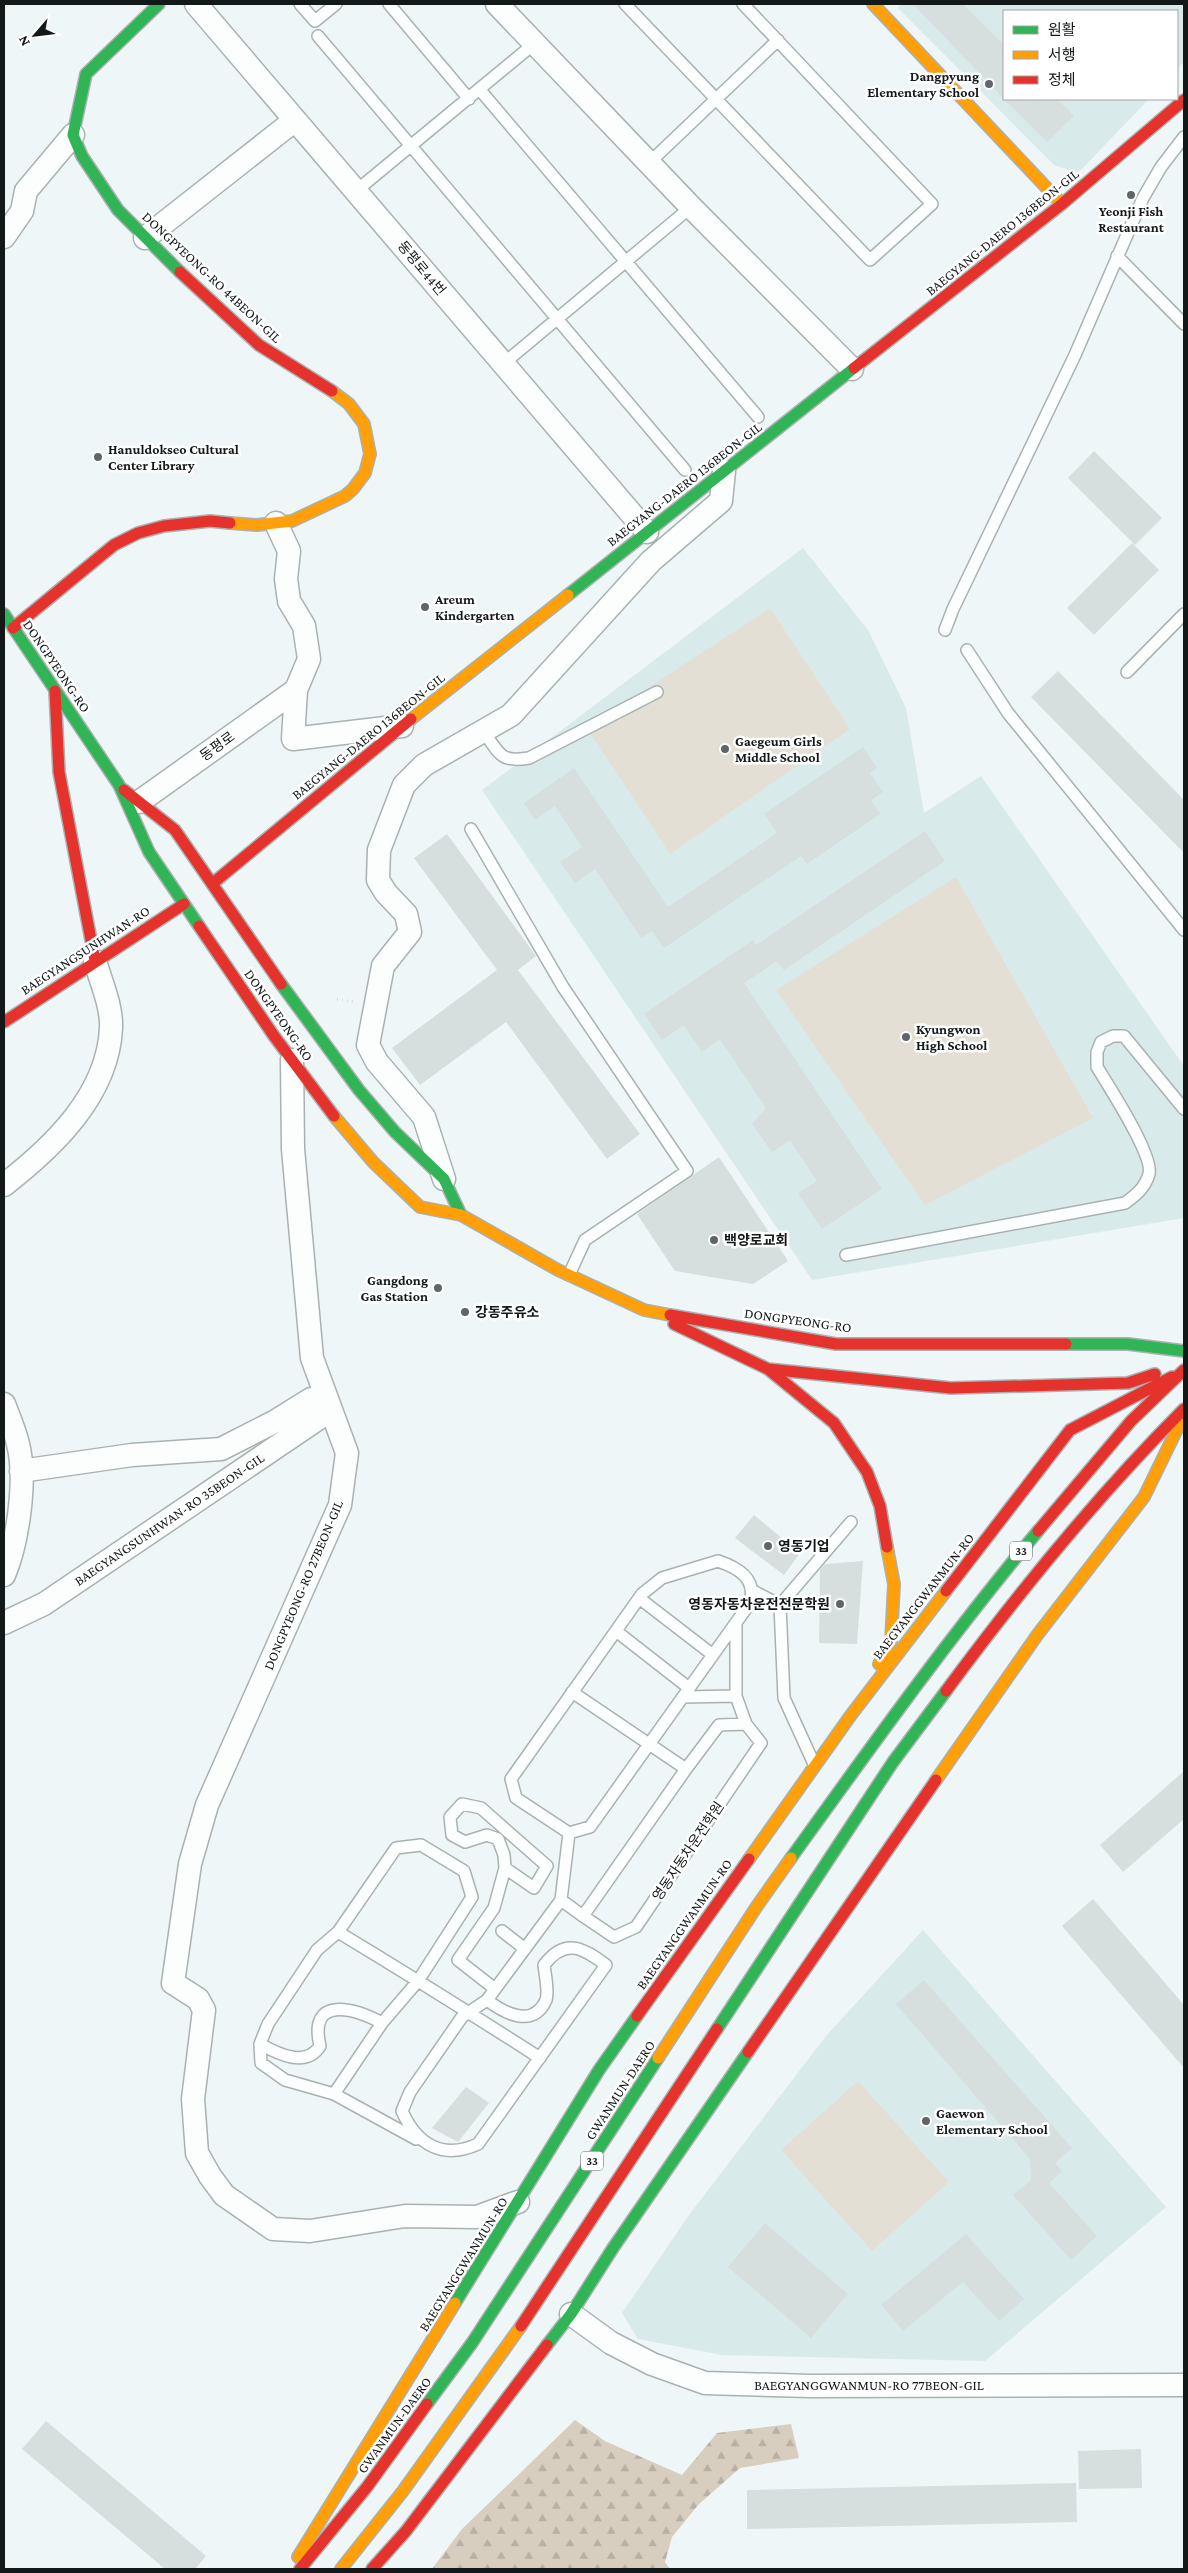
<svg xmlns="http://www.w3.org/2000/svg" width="1188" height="2573" font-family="'Crimson Pro','Noto Sans KR',serif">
<defs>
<pattern id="forest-firs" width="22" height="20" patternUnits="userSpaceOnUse" patternTransform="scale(1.25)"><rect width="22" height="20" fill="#d7cebf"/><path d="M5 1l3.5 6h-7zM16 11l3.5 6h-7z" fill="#b8b0a4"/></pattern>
</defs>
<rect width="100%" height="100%" fill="#eef6f7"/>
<!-- built -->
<path fill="#d9eaeb" d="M901,4h283v58l-7,7v-58h-173v88h145l-71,74 -24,-8 -156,-157z
M803,548l65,82 38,78 18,105 57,-37 203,290v152l-372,62 -330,-490z
M923,1930l243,277 -181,154 -263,-6 -84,-16 -16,-26 67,-98 137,-179z"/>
<!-- green -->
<path fill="#e4dfd5" d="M770,608l80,121 -180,125 -83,-126z
M956,877l137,241 -168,87 -149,-215z
M858,2081l91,101 -77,69 -91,-101z"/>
<!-- forest -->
<path fill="url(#forest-firs)" d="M575,2420l30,21 77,34 35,-42 74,-9 8,34 -59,10 -41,36 -27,33 -7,25 5,7h-238l30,-40z"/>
<!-- building -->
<path fill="#d7dede" d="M913,4h50l41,41v54z
M1004,99h53l17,17 -27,26z
M1094,451l68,67 -27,27 -67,-67z
M1132,543l27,27 -65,65 -27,-27z
M1058,671l126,129v53l-153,-156z
M863,747l14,21 -7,5 13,19 -12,8 9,14 -73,50 -6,-8 -137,92 -12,-17 -11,7 -46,-69 -20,14 -15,-21 22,-15 -27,-41 -20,14 -11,-17 50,-35 94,139 109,-74 -13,-19z
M925,831l20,30 -161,109 -7,-9 -33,22 138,206 -60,40 -24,-36 19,-12 -27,-41 -18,12 -20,-28 14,-16 -46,-69 -18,13 -18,-27 -22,15 -18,-26 109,-74 3,5z
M447,834l89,122 -18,14 122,164 -33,25 -101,-137 -86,63 -28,-37 105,-78 -83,-112z
M719,1157l69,104 -35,23 -78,-13 -38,-57z
M754,1515l46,38 -16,22 -49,-37z
M863,1561l-6,83 -38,-1 1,-73 5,-6z
M1184,1771v48l-61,53 -23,-27z
M1093,1899l91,106v63l-122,-142z
M924,1980l148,168 -17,15 7,8 -13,12 48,53 -26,24 -58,-65 18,-15 -1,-21 -134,-155z
M466,2087l23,16 -31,39 -26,-14z
M765,2223l83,71 -37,44 -83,-71z
M966,2234l58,65 -25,22 -36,-39 -60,49 -22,-26z
M46,2421l160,135 -11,13h-30l-143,-120z
M1141,2449l1,39 -63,1 -1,-38z
M1076,2483l1,39 -330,7v-39z"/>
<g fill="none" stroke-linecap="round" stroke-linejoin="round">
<defs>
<path id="lane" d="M300,4l15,17 21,-17
M389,4l80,95
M625,4l245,256 62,-56 -189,-200
M318,36l367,434
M480,90l278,327
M649,163l129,-123
M356,191l179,-148
M1117,256l67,68
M503,364l188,-157
M945,630l8,-21 122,-254 68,-157 18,-31 23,-30
M967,650l41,63 176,217
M1127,672l57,-58
M483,731c17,22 16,32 46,27l128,-66
M471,829l92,158 124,184 -102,69 -16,35
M846,1255l279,-52c11,-8 20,-15 24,-29 5,-18 -41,-89 -52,-107v-15l4,-10 12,-6h11l60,73
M718,1561c21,7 39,18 32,42l-160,224 -21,6 -53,-35 -5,-19 131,-185 20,-16z
M753,1591l27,14 4,93 30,66
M639,1598l74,57
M780,1605l71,-83
M736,1624v72
M616,1631l73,57
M572,1692l114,77 33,-44 27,-1 15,19 -125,184 -22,10 -31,-21 103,-147
M683,1697l53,-1 10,28
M569,1833l-8,67 22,16
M502,1931l23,18
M495,1989l-37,-29 36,-52 11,-40 29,20 13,-22 -66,-58 -19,-4 -12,13 2,18 13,7 22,-7 11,4 6,16 1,13
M487,2000l-25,17 -52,75 -8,19c15,34 41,49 76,33l128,-179c-23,-17 -41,-28 -62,0 1,9 5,27 2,35 -13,29 -42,13 -59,0l74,-100
M382,2023l36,-42 54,-84 -8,-26 -43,-26 -25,3 -58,84c68,41 135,83 202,126
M260,2044l1,19 24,17 49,14 48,-71c-28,-15 -74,-28 -62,23 -14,22 -42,8 -60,-2l8,-20 49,-74 21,-18
M334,2094l82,45"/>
<path id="street" d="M196,4l451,528
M497,4l194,203 161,162
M4,237l18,-26 4,-20 47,-56
M145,238l150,-118
M276,523l13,28 -3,28 3,22 15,25 5,33 -13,31 -3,49 109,-13
M139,802l157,-112
M292,1060l1,89 19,209 35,95 -7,52 -133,300 -17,59 -17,119 25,16 6,11 -11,89 4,54 13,23 14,19 49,34 37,2 95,-15 72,1 41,-15
M444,1179l-20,-62 -47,-55 -9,-17 15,-79 27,-34 -4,-18 -20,-21 -8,-13 1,-30 25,-65 20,-20 87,-50 140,-154 70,-60 3,-30
M4,1185c49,-38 104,-90 107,-157 1,-22 -10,-46 -16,-67
M4,1404c5,13 11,27 14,40 9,35 0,98 -14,131
M4,1623l40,-19 287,-194 -20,-11 -37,23 -53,27 -89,6 -111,16
M571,2314l40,29 41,21 53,19 105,3 374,-1"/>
<path id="fast" d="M159,4l-73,70 -13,61 9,21 36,54 62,62
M568,595l286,-227
M4,614l115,171 30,67 50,74
M281,984l78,106 36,42 49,47 17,36
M1066,1344h62l56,7
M791,1858c80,-111 159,-222 247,-327
M717,2029l176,-267 53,-71
M455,2303l144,-233 38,-54
M547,2345l24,-31 42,-66 135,-196
M427,2404l45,-61 186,-285"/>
<path id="slow" d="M873,4l189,200
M230,523l27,2 35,-4 53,-25 8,-7 12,-16 5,-19 -6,-30 -15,-20 -17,-13
M411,719l157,-124
M334,1116l39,46 47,45 41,8 97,55 86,40 26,5
M879,1664l12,-22 3,-58 -7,-37
M936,1780l102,-146 106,-137 40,-82
M749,1859l102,-144 95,-124
M658,2058l99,-152 34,-48
M298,2557l157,-254
M341,2569l62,-78 118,-165"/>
<path id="jam" d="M180,272l79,73 73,46
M854,368l208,-164 122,-104
M13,628l101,-83 24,-12 26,-7 46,-5 20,2
M55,691l4,81 36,189
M124,790l51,40 106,154
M212,884l199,-165
M199,926l75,110 60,80
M4,1022l180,-118
M670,1315l166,29h230
M674,1324l94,45 66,54 33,49 13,34 7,41
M768,1369l183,19 177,-5 27,-9
M1038,1531l93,-110 53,-51
M946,1591l124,-161 102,-53
M946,1691c73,-99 151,-195 238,-282
M637,2016l112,-157
M748,2052l188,-272
M521,2326l196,-297
M300,2569l67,-82 60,-83
M372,2569l34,-38 141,-186"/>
</defs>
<!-- lane casing -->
<use href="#lane" stroke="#aab1b1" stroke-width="14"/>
<!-- street casing -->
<use href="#street" stroke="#aab1b1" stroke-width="25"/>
<!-- fast casing -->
<use href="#fast" stroke="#aab1b1" stroke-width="14"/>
<!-- slow casing -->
<use href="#slow" stroke="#aab1b1" stroke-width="14"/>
<!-- jam casing -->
<use href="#jam" stroke="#aab1b1" stroke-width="14"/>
<!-- path -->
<path stroke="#dbddde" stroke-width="3" stroke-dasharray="1 4" stroke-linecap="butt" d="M337,999l17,3"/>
<!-- lane -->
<use href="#lane" stroke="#fcfefe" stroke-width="11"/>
<!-- street -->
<use href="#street" stroke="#fcfefe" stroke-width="22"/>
<!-- fast -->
<use href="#fast" stroke="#30b455" stroke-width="11"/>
<!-- slow -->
<use href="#slow" stroke="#ff9f0a" stroke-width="11"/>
<!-- jam -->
<use href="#jam" stroke="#e5322d" stroke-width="11"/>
</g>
<!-- markers -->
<g fill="#606667" stroke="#fff" stroke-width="2">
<circle cx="989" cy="84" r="5"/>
<circle cx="1131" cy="195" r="5"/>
<circle cx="98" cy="457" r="5"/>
<circle cx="425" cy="607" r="5"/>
<circle cx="725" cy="749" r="5"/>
<circle cx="906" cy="1037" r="5"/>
<circle cx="714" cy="1240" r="5"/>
<circle cx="438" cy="1288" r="5"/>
<circle cx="465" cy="1312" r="5"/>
<circle cx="768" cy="1546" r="5"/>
<circle cx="840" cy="1604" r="5"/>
<circle cx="926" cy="2121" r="5"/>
</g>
<g text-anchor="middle" stroke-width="5" stroke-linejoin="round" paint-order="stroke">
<!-- shield labels -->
<g fill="#fff" stroke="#5a5e5e" stroke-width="1">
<rect x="1010" y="1541.5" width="22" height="19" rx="4"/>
<rect x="581" y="2151.5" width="22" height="19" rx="4"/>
</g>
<g font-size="12" font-weight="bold" fill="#131919">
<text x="1021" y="1555">33</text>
<text x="592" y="2165">33</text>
</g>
<!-- poi labels -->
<g font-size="14" font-weight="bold" fill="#131919" stroke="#fff" text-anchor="start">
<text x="979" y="81" text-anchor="end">Dangpyung<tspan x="979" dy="16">Elementary School</tspan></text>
<text x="1131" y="216" text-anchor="middle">Yeonji Fish<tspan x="1131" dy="16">Restaurant</tspan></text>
<text x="108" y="454">Hanuldokseo Cultural<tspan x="108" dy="16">Center Library</tspan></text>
<text x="435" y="604">Areum<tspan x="435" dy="16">Kindergarten</tspan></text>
<text x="735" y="746">Gaegeum Girls<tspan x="735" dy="16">Middle School</tspan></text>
<text x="916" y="1034">Kyungwon<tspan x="916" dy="16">High School</tspan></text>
<text x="724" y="1245">백양로교회</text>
<text x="428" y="1285" text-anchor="end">Gangdong<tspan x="428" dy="16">Gas Station</tspan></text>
<text x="475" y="1317">강동주유소</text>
<text x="778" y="1551">영동기업</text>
<text x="830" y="1609" text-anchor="end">영동자동차운전전문학원</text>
<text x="936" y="2118">Gaewon<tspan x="936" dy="16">Elementary School</tspan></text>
</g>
<!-- street labels -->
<g font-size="14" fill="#131919" stroke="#fff">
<text transform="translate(1002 232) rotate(-39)" y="5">BAEGYANG-DAERO 136BEON-GIL</text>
<text transform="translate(422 268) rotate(50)" y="5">동평로44번</text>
<text transform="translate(212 277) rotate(43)" y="5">DONGPYEONG-RO 44BEON-GIL</text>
<text transform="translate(684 484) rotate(-38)" y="5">BAEGYANG-DAERO 136BEON-GIL</text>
<text transform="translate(57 666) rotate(56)" y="5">DONGPYEONG-RO</text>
<text transform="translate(368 736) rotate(-39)" y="5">BAEGYANG-DAERO 136BEON-GIL</text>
<text transform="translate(217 746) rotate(-36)" y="5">동평로</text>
<text transform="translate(85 950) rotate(-33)" y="5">BAEGYANGSUNHWAN-RO</text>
<text transform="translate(279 1015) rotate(55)" y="5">DONGPYEONG-RO</text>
<text transform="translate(798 1320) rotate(8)" y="5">DONGPYEONG-RO</text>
<text transform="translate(169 1519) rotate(-34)" y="5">BAEGYANGSUNHWAN-RO 35BEON-GIL</text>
<text transform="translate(303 1585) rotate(-67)" y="5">DONGPYEONG-RO 27BEON-GIL</text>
<text transform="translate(923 1596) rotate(-52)" y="5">BAEGYANGGWANMUN-RO</text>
<text transform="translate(688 1851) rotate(-56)" y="5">영동자동차운전학원</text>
<text transform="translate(684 1924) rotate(-55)" y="5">BAEGYANGGWANMUN-RO</text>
<text transform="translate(620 2090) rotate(-57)" y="5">GWANMUN-DAERO</text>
<text transform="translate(463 2264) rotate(-58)" y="5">BAEGYANGGWANMUN-RO</text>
<text x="869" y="2390">BAEGYANGGWANMUN-RO 77BEON-GIL</text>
<text transform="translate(394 2425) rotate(-54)" y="5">GWANMUN-DAERO</text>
</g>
</g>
<!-- border -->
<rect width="1188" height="2573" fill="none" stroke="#131919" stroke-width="10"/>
<!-- legend -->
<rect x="1003" y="10" width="175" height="90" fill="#ffffff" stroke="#a1a3a3"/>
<rect x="1013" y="26" width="25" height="8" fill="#30b455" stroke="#a1a3a3"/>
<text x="1048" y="35" font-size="15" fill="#131919">원활</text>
<rect x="1013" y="51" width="25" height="8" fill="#ff9f0a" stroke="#a1a3a3"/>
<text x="1048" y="60" font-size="15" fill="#131919">서행</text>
<rect x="1013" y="76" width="25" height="8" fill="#e5322d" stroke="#a1a3a3"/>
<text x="1048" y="85" font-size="15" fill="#131919">정체</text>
<!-- north arrow -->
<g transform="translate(35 35) rotate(242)" stroke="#ffffff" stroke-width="4" paint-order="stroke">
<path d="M0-4L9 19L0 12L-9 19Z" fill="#131919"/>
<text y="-8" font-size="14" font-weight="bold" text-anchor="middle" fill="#131919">N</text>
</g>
</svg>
